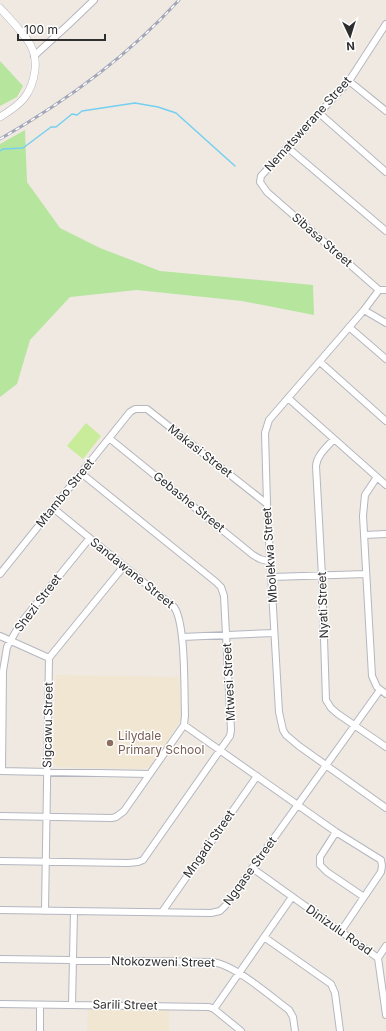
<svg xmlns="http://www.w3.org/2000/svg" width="386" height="1031" font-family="Inter,sans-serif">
<rect width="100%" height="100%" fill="#efe9e1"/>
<!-- education -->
<path fill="#f0e6d1" d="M56,675l123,2 2,43 -32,47 -7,2 -85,-2 -4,-4z
M88,1009l81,1v21h-82z"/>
<!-- green -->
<path fill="#b6e59e" d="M0,61l23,25 -6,11 -17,9z
M25,130l2,52 33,46 40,20 60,23 153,14 1,30 -72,-14 -105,-11 -67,7 -40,43 -13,44 -17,13v-253z"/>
<!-- pitch -->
<path fill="#c9ec9a" d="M86,423l15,13 -18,23 -16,-13z"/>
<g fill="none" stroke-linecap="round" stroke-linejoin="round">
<!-- stream -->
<path stroke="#75cff0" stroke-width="1.5" d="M0,151l3,-2 20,-1 28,-21h5l16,-13 5,1 5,-4 53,-8 23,4 18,6 59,53"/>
<defs>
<path id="minor" d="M386,24l-37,57 -88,95 -1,6 7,10 112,98h7
M34,56l35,-32 25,-24
M349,81l37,30
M319,113l67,59
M287,147l99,84
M379,290l-15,20 -95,110 -4,13 2,71 12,208 4,18 3,5 13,11 87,62
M364,310l22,13
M349,327l37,32
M320,362l66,59
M288,398l98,87
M109,438l144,117 7,4 11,3
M334,439c-7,8 -17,16 -18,27l6,110 4,124 5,8 7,6 48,33
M377,477l-12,18 -2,21 9,160 5,11 9,7
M364,535l22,-1
M0,574l130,-162 5,-3h12l120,95
M272,577l94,-3
M0,636l49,22
M182,637l92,-4
M184,725l152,107 45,28 1,6 -1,6 -40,59
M0,771l149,3
M2,771l1,-100 4,-24 13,-23 69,-85
M0,816l112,2 4,-1 8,-6 60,-86 1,-10c-1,-23 1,-92 -11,-108l-121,-99
M336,832l-16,25v8l7,7 37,25
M0,861l128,2 10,-1 5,-2 87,-124 1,-6 -7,-134 -3,-9 -5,-5 -135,-109
M252,868l126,90 8,57
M0,910l211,3 9,-2 6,-6 154,-215
M45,911l4,-253 75,-92
M162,912l95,-136
M264,937l67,47 4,9 5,38
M378,958l8,-12
M0,959l211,3c22,1 59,34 78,48l4,7 2,14
M0,1004l209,3 5,2 27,22
M72,1005l2,-94
M214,1009l78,-112
M40,1031v-26"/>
<path id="tertiary" d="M0,8c10,11 22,23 30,36 4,7 6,17 5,26 -3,25 -15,35 -35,47"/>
</defs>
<!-- minor casing -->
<use href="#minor" stroke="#b4b7c1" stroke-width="8"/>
<!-- tertiary casing -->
<use href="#tertiary" stroke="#b4b7c1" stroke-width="8"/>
<!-- minor -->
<use href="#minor" stroke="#fff" stroke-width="6"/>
<!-- tertiary -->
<use href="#tertiary" stroke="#fff" stroke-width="7"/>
<defs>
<path id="rail" d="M0,139c65,-37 128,-83 179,-139"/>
</defs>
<!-- rail casing -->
<use href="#rail" stroke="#a3a6b8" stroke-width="3"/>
<!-- rail -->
<use href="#rail" stroke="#fff" stroke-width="1.5" stroke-dasharray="4.5" stroke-linecap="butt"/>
</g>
<!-- markers -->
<circle fill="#8d6e63" stroke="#fff" stroke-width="1.5" cx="110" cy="743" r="4"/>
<g text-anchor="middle" stroke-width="3" stroke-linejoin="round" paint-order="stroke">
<!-- street labels -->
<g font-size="12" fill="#2e2e2e" stroke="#fff">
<text transform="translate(308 124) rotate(-48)" y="4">Nematswerane Street</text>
<text transform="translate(322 240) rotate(41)" y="4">Sibasa Street</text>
<text transform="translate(200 451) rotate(38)" y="4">Makasi Street</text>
<text transform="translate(65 493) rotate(-51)" y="4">Mtambo Street</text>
<text transform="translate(189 502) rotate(39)" y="4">Gebashe Street</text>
<text transform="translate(270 555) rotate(-94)" y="4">Mbolekwa Street</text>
<text transform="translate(132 573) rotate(39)" y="4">Sandawane Street</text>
<text transform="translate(38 603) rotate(-53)" y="4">Shezi Street</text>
<text transform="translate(323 605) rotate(-92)" y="4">Nyati Street</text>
<text transform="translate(229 682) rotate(-93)" y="4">Mtwesi Street</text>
<text transform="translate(48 725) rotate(-89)" y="4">Sigcawu Street</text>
<text transform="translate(209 844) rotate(-55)" y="4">Mngadi Street</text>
<text transform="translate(250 871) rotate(-54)" y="4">Ngqase Street</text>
<text transform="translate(339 930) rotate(35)" y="4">Dinizulu Road</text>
<text transform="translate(163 962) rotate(1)" y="4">Ntokozweni Street</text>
<text transform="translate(125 1005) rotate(1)" y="4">Sarili Street</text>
</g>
<!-- education labels -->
<g font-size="12" fill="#785e54" stroke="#fff" text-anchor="start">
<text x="118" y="740">Lilydale<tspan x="118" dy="14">Primary School</tspan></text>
</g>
</g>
<!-- north arrow -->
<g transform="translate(350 36) rotate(176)" stroke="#ffffff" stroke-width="3" paint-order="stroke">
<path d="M0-3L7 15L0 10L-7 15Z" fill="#2e2e2e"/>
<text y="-6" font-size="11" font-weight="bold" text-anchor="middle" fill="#2e2e2e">N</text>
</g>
<!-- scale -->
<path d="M18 34v6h87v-6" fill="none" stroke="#2e2e2e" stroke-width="2"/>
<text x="24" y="34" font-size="12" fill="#2e2e2e" stroke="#ffffff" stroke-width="3" paint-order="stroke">100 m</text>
</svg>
